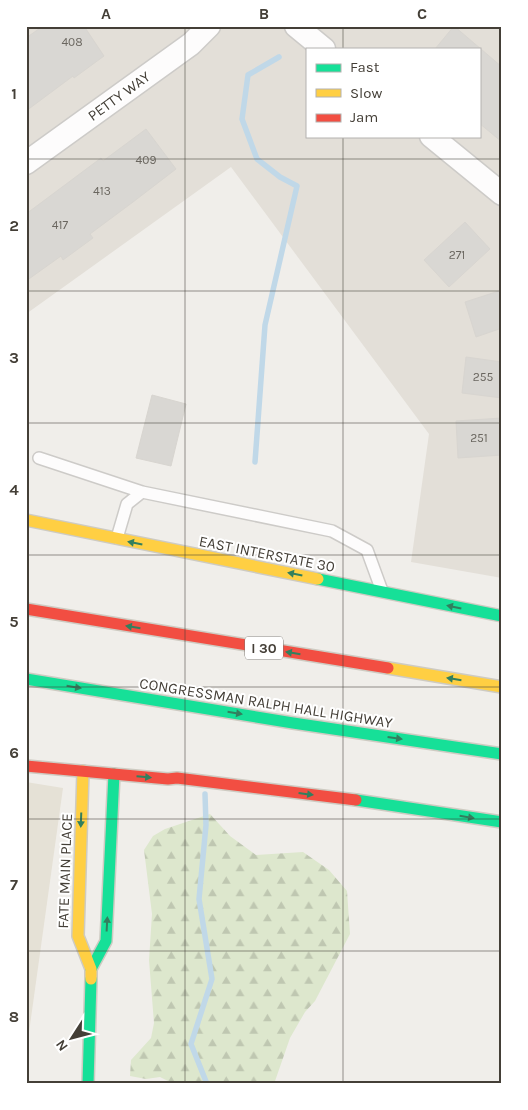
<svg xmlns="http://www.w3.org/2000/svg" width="528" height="1110" font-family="Karla,sans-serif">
<defs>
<pattern id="forest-firs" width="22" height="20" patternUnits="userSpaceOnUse" patternTransform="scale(1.25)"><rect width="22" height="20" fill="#dde7cd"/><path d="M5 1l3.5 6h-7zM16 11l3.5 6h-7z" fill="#bfc7b1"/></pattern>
</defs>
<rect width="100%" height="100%" fill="#f0eeea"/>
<!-- residential -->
<path fill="#e3dfd8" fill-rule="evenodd" d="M26,26h476v552l-91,-16 18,-128 -198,-267 -205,147zM307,49h172v87h-172z"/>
<!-- education -->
<path fill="#e5e1d6" d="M26,782l37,6 -37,266z"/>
<!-- forest -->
<path fill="url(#forest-firs)" d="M210,814l20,22 26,19 47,-3 26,18 18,21 3,43 -35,67 -10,11 -15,26 -16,46h-100l-14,-7 -14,2 -16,-3 1,-16 20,-22 3,-15 -5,-63 3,-46 -8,-64 9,-14 12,-7z"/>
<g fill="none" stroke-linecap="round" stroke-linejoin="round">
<!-- stream -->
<path stroke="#c0d8e8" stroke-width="5.5" d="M255,462l10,-137 32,-139 -17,-9 -23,-18 -15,-40 6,-44 31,-18
M205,794l1,31 -7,74 13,80 -21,65 16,40"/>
</g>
<!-- building -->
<path fill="#d9d7d3" stroke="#d8d5d0" d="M43,26h41l20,30 -30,22 -1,-2 -47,35v-73z
M454,26l48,41v75l-23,-19v-74h-44z
M146,129l30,40 -43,33 -43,32 3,4 -30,22 -2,-4 -35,25v-67l75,-56 2,3z
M465,222l25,27 -41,38 -25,-27z
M502,290v38l-26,9 -11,-35z
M466,357l36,5v36l-40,-5z
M152,395l34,9 -15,62 -35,-8z
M502,418v37l-44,3 -2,-37z"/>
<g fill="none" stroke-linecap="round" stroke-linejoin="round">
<defs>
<path id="lane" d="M39,458l103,34
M117,538l10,-34 15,-12 190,39 35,19 15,41"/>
<path id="street" d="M296,26l28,23
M431,136l71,58
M26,163l165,-119 18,-18"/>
<path id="fast" d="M318,579l184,37
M26,679l267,44 209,31
M356,800l146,22
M91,969l15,-28 8,-167
M88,1084l3,-105"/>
<path id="slow" d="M26,520l292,59
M388,668l114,19
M83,771l-5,165 13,33v10"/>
<path id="jam" d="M26,609l362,59
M26,766l142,13 9,-1 179,22"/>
</defs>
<!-- lane casing -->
<use href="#lane" stroke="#cdcbc8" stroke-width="14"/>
<!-- street casing -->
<use href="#street" stroke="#cdcbc8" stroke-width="25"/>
<!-- fast casing -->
<use href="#fast" stroke="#cecbc2" stroke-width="14"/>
<!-- slow casing -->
<use href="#slow" stroke="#cecbc2" stroke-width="14"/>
<!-- jam casing -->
<use href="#jam" stroke="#cecbc2" stroke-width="14"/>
<!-- lane -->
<use href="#lane" stroke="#fdfcfc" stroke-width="11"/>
<!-- street -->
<use href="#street" stroke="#fdfcfc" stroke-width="22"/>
<!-- fast -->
<use href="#fast" stroke="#16e098" stroke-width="11"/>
<!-- slow -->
<use href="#slow" stroke="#ffcf43" stroke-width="11"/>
<!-- jam -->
<use href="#jam" stroke="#f24e42" stroke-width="11"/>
</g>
<!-- one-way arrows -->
<defs><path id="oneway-solid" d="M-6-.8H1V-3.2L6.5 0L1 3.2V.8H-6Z" transform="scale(1.25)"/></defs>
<g fill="#327f5e">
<use href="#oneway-solid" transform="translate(135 543) rotate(-169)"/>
<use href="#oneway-solid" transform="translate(295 574) rotate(-169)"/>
<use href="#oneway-solid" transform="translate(454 607) rotate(-168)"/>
<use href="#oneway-solid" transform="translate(133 627) rotate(-171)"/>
<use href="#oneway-solid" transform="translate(293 653) rotate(-171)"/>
<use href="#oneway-solid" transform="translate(454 679) rotate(-171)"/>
<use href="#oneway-solid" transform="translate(74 687) rotate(9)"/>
<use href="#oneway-solid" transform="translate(235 713) rotate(9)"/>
<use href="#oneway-solid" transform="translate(395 738) rotate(8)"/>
<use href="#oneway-solid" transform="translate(144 777) rotate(5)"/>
<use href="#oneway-solid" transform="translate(306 794) rotate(7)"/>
<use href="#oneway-solid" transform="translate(467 817) rotate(9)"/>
<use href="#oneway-solid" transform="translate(81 820) rotate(92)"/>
<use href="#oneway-solid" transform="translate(107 924) rotate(-87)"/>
</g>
<!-- grid -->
<path fill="none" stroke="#443f37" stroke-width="1" stroke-opacity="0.55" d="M185,26v1058M343,26v23M343,136v948M26,159h476M26,291h476M26,423h476M26,555h476M26,687h476M26,819h476M26,951h476"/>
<g text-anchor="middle" stroke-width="4" stroke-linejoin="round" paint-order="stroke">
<!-- number labels -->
<g font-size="12" fill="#6a665f">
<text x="72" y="46">408</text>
<text x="146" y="164">409</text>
<text x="102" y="195">413</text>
<text x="60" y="229">417</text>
<text x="457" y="259">271</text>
<text x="483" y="381">255</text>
<text x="479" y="442">251</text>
</g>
<!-- shield labels -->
<rect fill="#fff" stroke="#7c7973" stroke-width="1" x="245" y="636.5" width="38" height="23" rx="4"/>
<g font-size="14" font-weight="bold" fill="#443f37">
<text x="264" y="653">I 30</text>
</g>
<!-- street labels -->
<g font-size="15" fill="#443f37" stroke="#fff">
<text transform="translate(119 96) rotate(-36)" y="5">PETTY WAY</text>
<text transform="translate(267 554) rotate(11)" y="5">EAST INTERSTATE 30</text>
<text transform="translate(266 703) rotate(9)" y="5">CONGRESSMAN RALPH HALL HIGHWAY</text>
<text transform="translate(65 871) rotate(-88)" y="5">FATE MAIN PLACE</text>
</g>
</g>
<!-- border -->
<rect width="528" height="1110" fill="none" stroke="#ffffff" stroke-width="55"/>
<!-- legend -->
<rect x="306" y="48" width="175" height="90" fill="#ffffff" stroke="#b4b2af"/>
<rect x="316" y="64" width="25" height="8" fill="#16e098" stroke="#b4b2af"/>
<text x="350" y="72" font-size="15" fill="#443f37">Fast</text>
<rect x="316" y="89" width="25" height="8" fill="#ffcf43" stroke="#b4b2af"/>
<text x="350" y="98" font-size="15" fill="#443f37">Slow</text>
<rect x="316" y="114" width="25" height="8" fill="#f24e42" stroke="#b4b2af"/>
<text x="350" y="122" font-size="15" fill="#443f37">Jam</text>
<!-- north arrow -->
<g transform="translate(72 1038) rotate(234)" stroke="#ffffff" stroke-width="4" paint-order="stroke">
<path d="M0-4L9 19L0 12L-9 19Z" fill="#443f37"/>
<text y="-8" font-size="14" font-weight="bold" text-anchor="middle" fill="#443f37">N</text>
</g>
<rect x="28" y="28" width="472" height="1054" fill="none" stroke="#443f37" stroke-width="2"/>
<g font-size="16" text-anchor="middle" font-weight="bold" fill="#443f37">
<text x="106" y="19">A</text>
<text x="264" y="19">B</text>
<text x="422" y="19">C</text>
<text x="14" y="99">1</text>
<text x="14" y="231">2</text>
<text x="14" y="363">3</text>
<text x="14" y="495">4</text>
<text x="14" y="627">5</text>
<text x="14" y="758">6</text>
<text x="14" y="890">7</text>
<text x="14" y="1022">8</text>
</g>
</svg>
